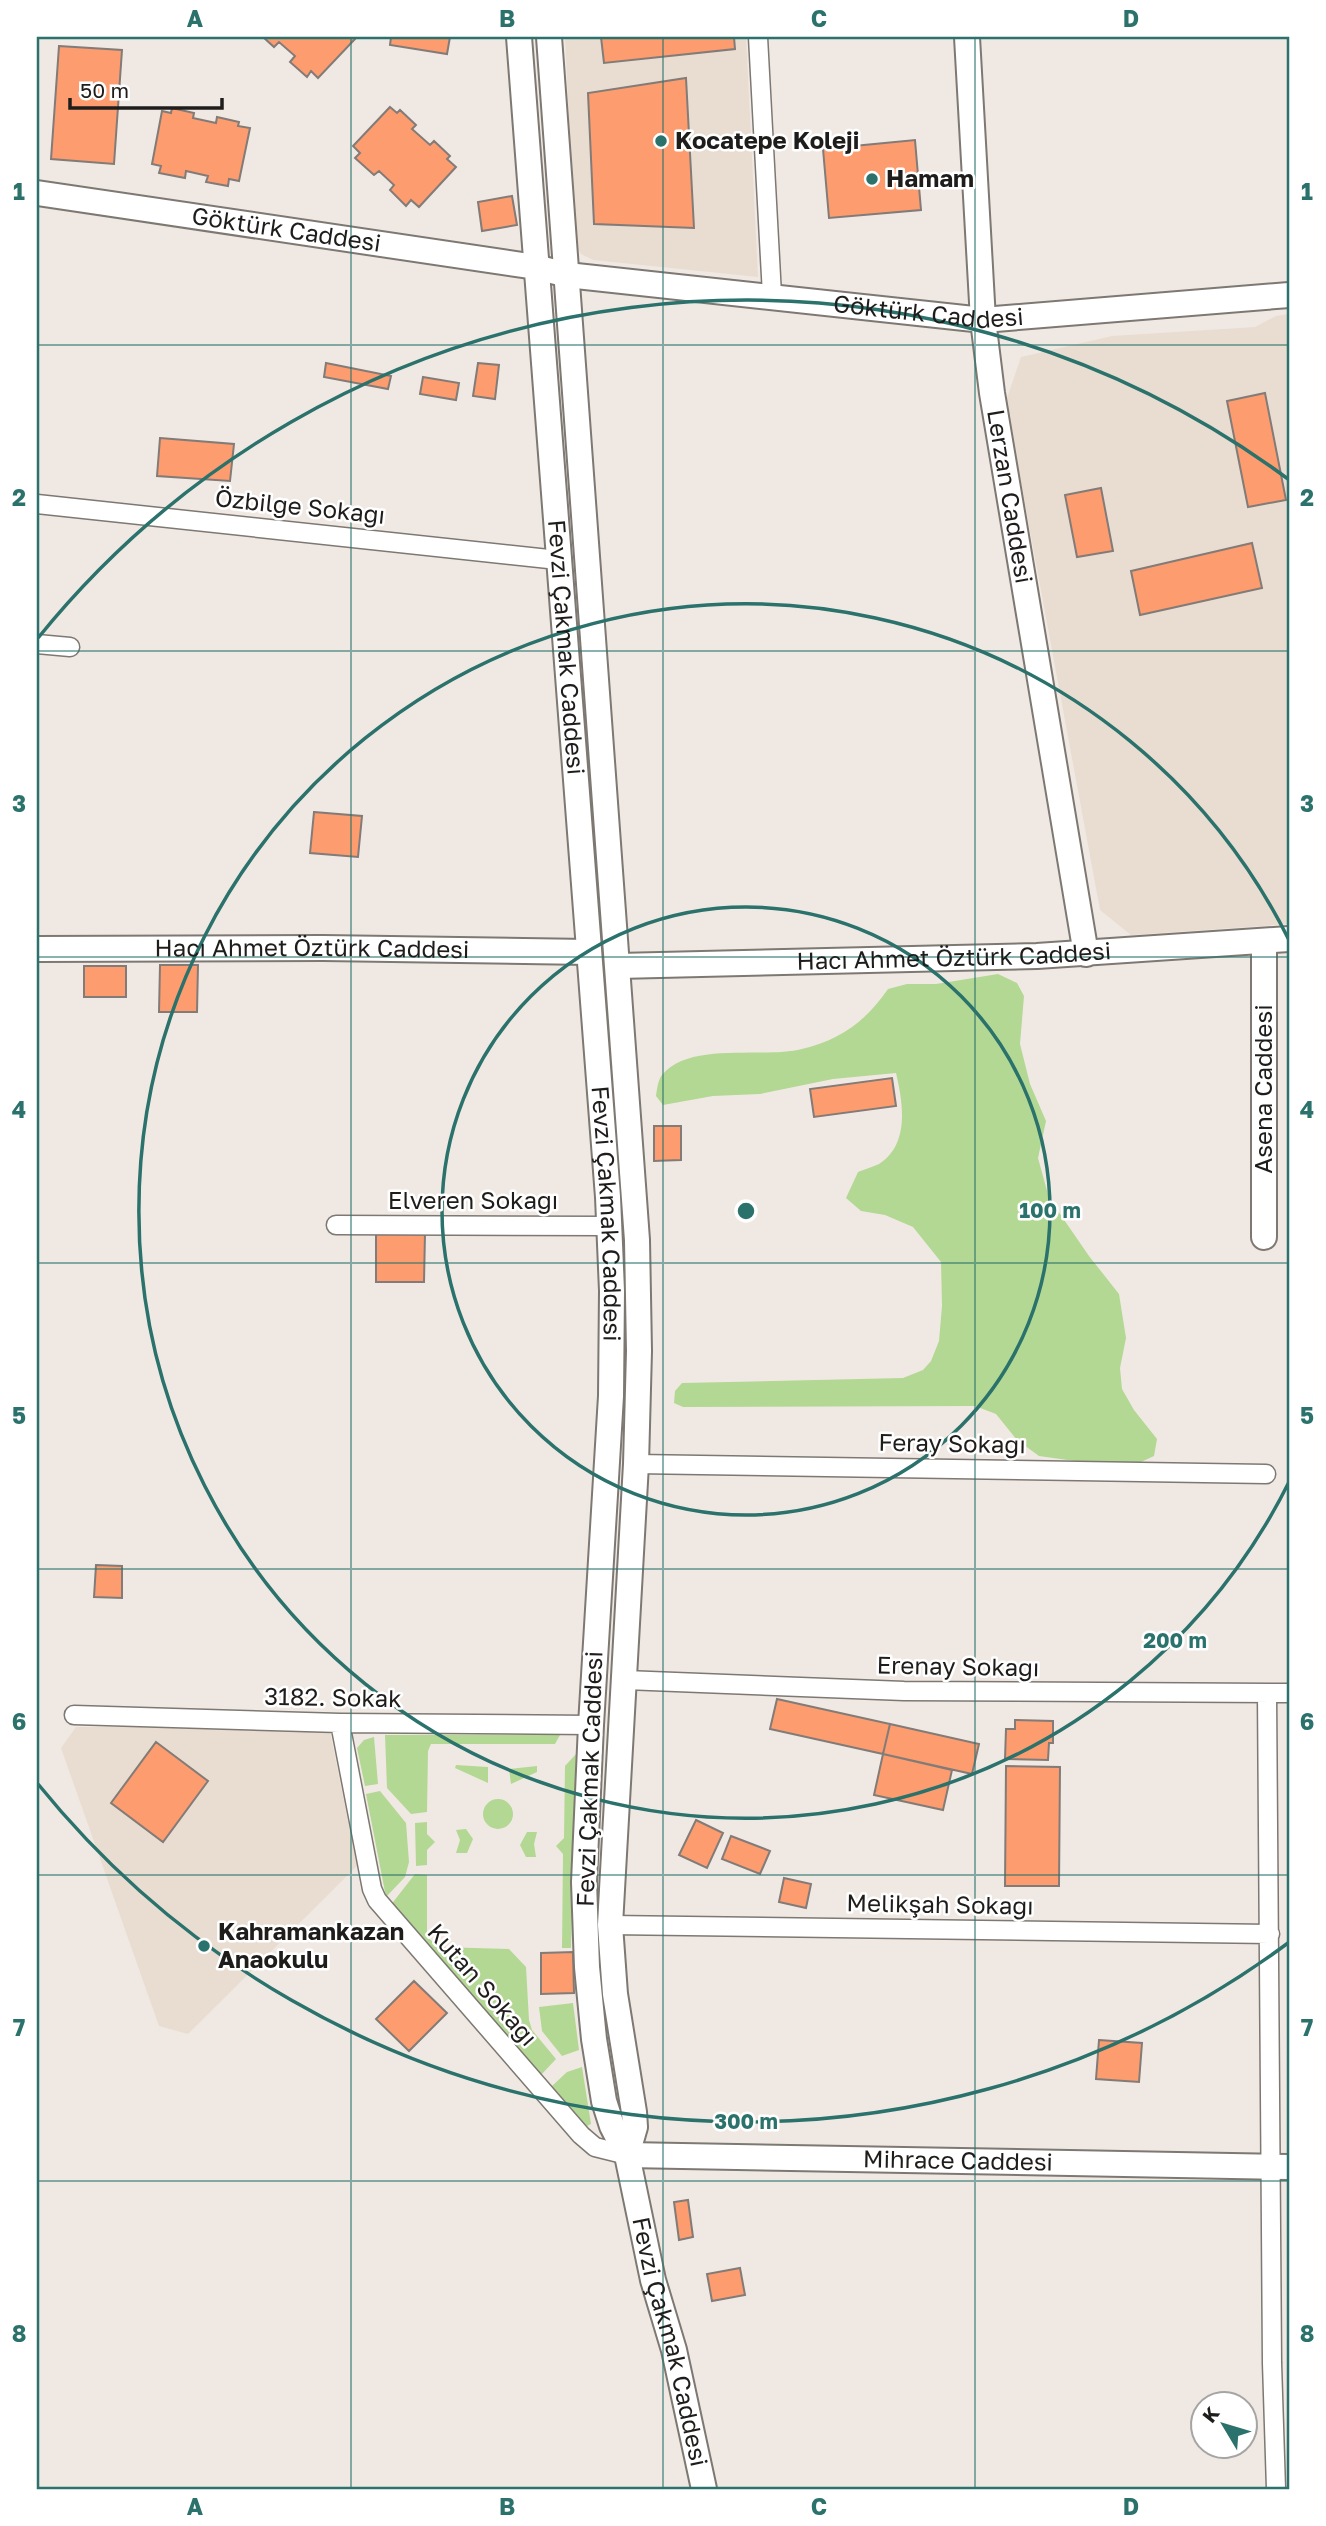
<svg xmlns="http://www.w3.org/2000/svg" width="1326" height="2526" font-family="'Golos Text',sans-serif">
<rect width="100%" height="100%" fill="#f0e9e3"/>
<!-- built -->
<path fill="#e9ddd1" d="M565,37h181l12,240 -165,-17 -12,-6 -6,-10z
M1289,314v610l-158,11 -31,-25 -94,-509 15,-44 91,-21 143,-9 21,-11z
M76,1727h253l28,139 -169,168 -29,-8 -98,-278z"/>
<!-- green -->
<path fill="#b3d893" d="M998,974l19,9 7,13 -4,48 10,40 16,37 -8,37 11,40 40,58 30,38 7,44 -6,30 2,21 12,21 23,29 -3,17 -13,6h-59l-43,-6 -22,-16 -21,-26 -21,-8 -292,1 -9,-4 1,-12 7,-8 221,-5 20,-8 8,-9 8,-20 3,-35 -1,-44 -28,-35 -28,-12 -24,-4 -15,-13 12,-26c7,-3 15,-5 21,-8 31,-20 24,-61 17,-91l-63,6 -73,15 -47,2 -50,9 -7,-9c1,-7 2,-16 6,-21 28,-34 101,-16 140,-26 38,-9 63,-27 86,-60l19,-5h29z
M385,1735h175l-5,9h-124l-3,7 -1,61 -16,2 -24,-26z
M374,1737l4,47 -13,2 -8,-38 7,-8z
M576,1754l-5,194h-9l1,-94 -7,-8 8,-8 1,-72z
M456,1765l32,2v16l-33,-15z
M537,1766v6l-26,12 -2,-15z
M380,1791l26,32 3,39 -4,15 -19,20 -20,-103z
M483 1814a15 15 0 1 1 30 0a15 15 0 1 1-30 0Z
M427,1822v12l8,8 -8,8v15l-11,1 -1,-43z
M466,1829l7,10 -6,14h-11l4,-13 -4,-10z
M527,1832h10l-3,12 2,13h-10l-6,-12z
M415,1874l12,1v62l12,10 70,2 17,18 3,53 3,10 24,29 -15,16 -151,-169z
M573,2003l6,47 -17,6 -20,-25 -3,-24z
M582,2067l9,57 -4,2 -35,-40 15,-14z"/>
<!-- building -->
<path fill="#fc9c6f" stroke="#827b77" stroke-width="2" d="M263,37h90l2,2 -37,39 -7,-7 -4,6 -17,-15 5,-6 -16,-14 -5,5z
M391,37h59l-3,17 -57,-9z
M601,37h133l1,12 -131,14z
M59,46l63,4 -8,114 -63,-5z
M686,78l8,150 -100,-4 -6,-131z
M390,107l7,6 3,-3 16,15 -4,4 18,16 4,-4 16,15 -3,3 9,8 -37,40 -8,-7 -5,6 -16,-16 4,-5 -15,-14 -5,4 -19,-17 5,-5 -7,-7z
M172,108l22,5 -1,5 23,5 1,-6 22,5 -1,4 12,2 -11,53 -10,-2 -1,7 -22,-4 2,-6 -22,-5 -1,7 -26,-5 2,-7 -9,-2 10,-53 9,2z
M915,140l6,70 -92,8 -6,-69z
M512,196l5,29 -35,6 -4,-29z
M326,363l65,13 -3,13 -64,-12z
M478,363l21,2 -4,34 -22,-3z
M423,377l36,6 -3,17 -36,-6z
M1265,393l21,107 -38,7 -21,-106z
M160,438l74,6 -4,37 -73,-5z
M1101,488l12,63 -36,6 -12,-62z
M1252,543l10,45 -122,27 -9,-44z
M314,812l48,4 -4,41 -48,-4z
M160,965h38l-1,47h-38z
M84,966h42v31h-42z
M892,1078l4,28 -82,11 -4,-28z
M654,1126h27v34l-27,1z
M376,1233h49l-1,49h-48z
M96,1565l26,1v32l-28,-1z
M777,1699l113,25 -7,30 -113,-25z
M1015,1720l38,1v22h-4l-1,17 -43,-1 1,-30h9z
M890,1724l89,20 -7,30 -89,-20z
M156,1742l52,39 -45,61 -52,-39z
M883,1754l69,16 -9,40 -69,-15z
M1006,1766l54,1 -1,119h-54z
M696,1820l27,13 -16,35 -28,-13z
M731,1836l39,15 -10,23 -38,-15z
M784,1878l27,6 -5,24 -27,-6z
M573,1952l1,41 -33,1v-41z
M414,1981l33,32 -38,38 -33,-32z
M1099,2040l43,3 -3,39 -43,-3z
M688,2200l5,37 -14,3 -5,-38z
M740,2268l5,27 -33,6 -5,-27z"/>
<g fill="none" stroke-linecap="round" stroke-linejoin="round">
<defs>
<path id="street" d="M758,37l14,258
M37,504l521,56
M37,644l33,3
M336,1225l273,1
M636,1464l630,10
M625,1680l279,11 385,2
M1267,1693l5,670 4,126
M74,1715l266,8 251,2
M340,1723l32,166 5,11 204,235 14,12 32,8
M610,1925l660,9"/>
<g id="secondary">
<path id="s1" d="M519,37l89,1160 4,94 -1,105 -20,329 -7,157 3,85 7,72 10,62 8,25 15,29 26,125 21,70 30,139"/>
<path d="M549,37l88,1203 2,111 -3,113 -26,461 5,69 19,118 1,15 -8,28"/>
<path id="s2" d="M967,37l16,283 9,73 94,561"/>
<path id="s3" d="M37,193l499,74 31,8 416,45 306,-25"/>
<path id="s4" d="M37,949l286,-1 265,4"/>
<path id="s5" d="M618,966l419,-10 252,-17"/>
<path d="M1264,1237v-296"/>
<path id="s6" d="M627,2155l662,12"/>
</g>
</defs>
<!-- street casing -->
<use href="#street" stroke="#7d7872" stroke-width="21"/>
<!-- secondary casing -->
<use href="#secondary" stroke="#7d7872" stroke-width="28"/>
<!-- street -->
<use href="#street" stroke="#fff" stroke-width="18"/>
<!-- secondary -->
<use href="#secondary" stroke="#fff" stroke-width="24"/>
</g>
<!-- grid -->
<path fill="none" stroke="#2a726b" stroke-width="2" stroke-opacity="0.55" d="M351,37v2452M663,37v2452M975,37v2452M37,345h1252M37,651h1252M37,957h1252M37,1263h1252M37,1569h1252M37,1875h1252M37,2181h1252"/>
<!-- distance rings -->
<g fill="none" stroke="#2a726b" stroke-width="3.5">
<circle cx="746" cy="1211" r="304"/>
<path d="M1289 1482A607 607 0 1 1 1289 940"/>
<path d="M1288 1943A911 911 0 0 1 38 1784M38 638A911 911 0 0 1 1288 479"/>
</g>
<!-- markers -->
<g fill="#2a726b" stroke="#fff" stroke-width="2.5">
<circle cx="661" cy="141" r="7"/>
<circle cx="872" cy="179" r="7"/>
<circle cx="204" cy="1946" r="7"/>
</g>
<g text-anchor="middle" stroke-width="5" stroke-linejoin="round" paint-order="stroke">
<!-- poi labels -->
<g font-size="24" font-weight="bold" fill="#1f1d1b" stroke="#fff" text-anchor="start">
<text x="675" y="149">Kocatepe Koleji</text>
<text x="886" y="187">Hamam</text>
<text x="218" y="1940">Kahramankazan<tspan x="218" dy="28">Anaokulu</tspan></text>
</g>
<!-- street labels -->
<g font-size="24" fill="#1f1d1b" stroke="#fff">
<text dy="8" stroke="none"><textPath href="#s3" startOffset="252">Göktürk Caddesi</textPath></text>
<text dy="8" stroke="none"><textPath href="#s3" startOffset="900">Göktürk Caddesi</textPath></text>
<text dy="8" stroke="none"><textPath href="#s2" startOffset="462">Lerzan Caddesi</textPath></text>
<text transform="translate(300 507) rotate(6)" y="8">Özbilge Sokağı</text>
<text dy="8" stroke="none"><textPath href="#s1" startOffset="612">Fevzi Çakmak Caddesi</textPath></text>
<text dy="8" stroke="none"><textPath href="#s4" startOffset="275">Hacı Ahmet Öztürk Caddesi</textPath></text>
<text dy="8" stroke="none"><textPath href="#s5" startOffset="336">Hacı Ahmet Öztürk Caddesi</textPath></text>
<text transform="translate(1264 1089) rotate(-90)" y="8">Asena Caddesi</text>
<text x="473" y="1209">Elveren Sokağı</text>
<text dy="8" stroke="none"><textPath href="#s1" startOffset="1180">Fevzi Çakmak Caddesi</textPath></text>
<text transform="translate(952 1444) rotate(1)" y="8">Feray Sokağı</text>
<text transform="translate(958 1667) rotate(1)" y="8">Erenay Sokağı</text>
<text transform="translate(333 1698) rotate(1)" y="8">3182. Sokak</text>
<text transform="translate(590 1779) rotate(-88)" y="8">Fevzi Çakmak Caddesi</text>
<text transform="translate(940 1905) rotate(1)" y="8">Melikşah Sokağı</text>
<text transform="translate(482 1985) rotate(49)" y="8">Kutan Sokağı</text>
<text dy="8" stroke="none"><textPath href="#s6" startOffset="331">Mihrace Caddesi</textPath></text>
<text dy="8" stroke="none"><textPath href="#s1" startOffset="2320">Fevzi Çakmak Caddesi</textPath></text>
</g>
</g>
<circle cx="746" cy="1211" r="10" fill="#2a726b" stroke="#fff" stroke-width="3.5"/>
<g font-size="21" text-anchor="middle" font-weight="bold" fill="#2a726b" stroke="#fff" stroke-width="5" stroke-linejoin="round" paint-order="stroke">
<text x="1050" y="1218">100 m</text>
<text x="1175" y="1648">200 m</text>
<text x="746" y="2129">300 m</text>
</g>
<!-- border -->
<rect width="1326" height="2526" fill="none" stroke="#ffffff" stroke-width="77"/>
<!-- north arrow -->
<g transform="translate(1224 2425) rotate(308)"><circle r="33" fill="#ffffff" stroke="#a5a5a4" stroke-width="2"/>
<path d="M0-5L12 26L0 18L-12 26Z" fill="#2a726b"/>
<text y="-10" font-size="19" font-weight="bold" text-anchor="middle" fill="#1f1d1b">K</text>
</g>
<!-- scale -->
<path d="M70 98v10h152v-10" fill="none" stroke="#1f1d1b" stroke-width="3.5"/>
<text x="80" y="98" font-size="21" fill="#1f1d1b" stroke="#ffffff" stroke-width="5" paint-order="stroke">50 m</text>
<rect x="38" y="38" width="1250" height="2450" fill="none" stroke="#2a726b" stroke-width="2.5"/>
<g font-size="23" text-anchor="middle" font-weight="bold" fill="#2a726b">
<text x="195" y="27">A</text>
<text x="507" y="27">B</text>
<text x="819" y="27">C</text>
<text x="1131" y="27">D</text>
<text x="19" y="200">1</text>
<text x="1307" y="200">1</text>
<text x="19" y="506">2</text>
<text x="1307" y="506">2</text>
<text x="19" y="812">3</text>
<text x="1307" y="812">3</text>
<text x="19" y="1118">4</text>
<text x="1307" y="1118">4</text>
<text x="19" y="1424">5</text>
<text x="1307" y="1424">5</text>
<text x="19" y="1730">6</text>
<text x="1307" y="1730">6</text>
<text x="19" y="2036">7</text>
<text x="1307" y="2036">7</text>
<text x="19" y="2342">8</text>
<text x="1307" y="2342">8</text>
<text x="195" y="2515">A</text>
<text x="507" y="2515">B</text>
<text x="819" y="2515">C</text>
<text x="1131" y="2515">D</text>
</g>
</svg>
